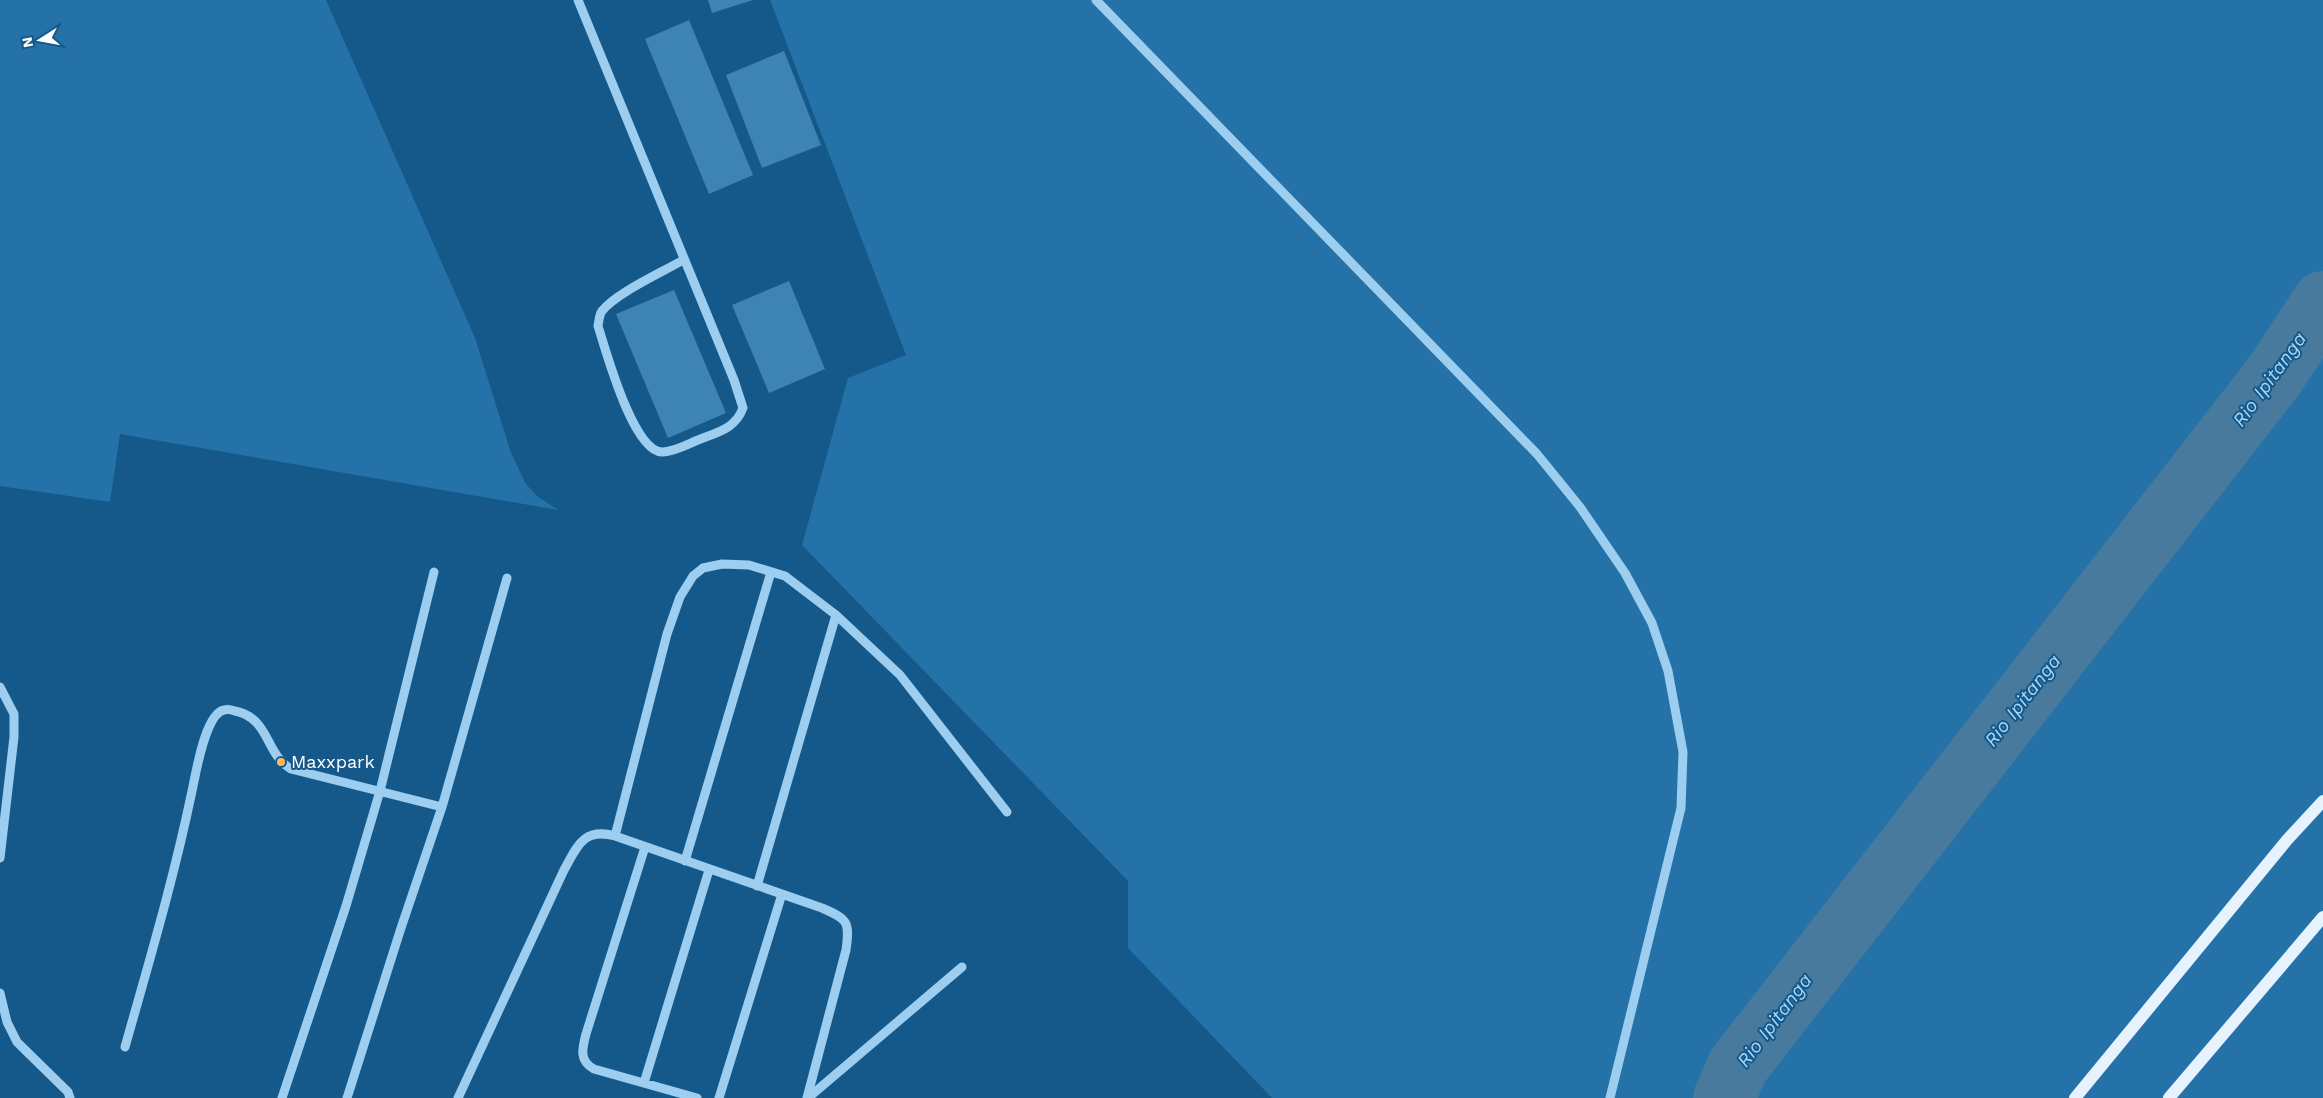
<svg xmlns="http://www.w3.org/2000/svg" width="2323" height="1098" font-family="'Work Sans',sans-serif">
<rect width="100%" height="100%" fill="#15598b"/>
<!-- green -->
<path fill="#2472a7" d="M0,0h326l149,338 36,115 15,31 11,12 21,14 -438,-76 -10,68 -110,-16z
M770,0h1553v1098h-1051l-144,-150v-67l-326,-336 46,-167 58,-23z"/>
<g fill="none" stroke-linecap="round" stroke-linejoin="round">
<!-- river -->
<path stroke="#487a9e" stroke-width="62" d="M1724,1098l14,-32 536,-690 49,-74"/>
</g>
<!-- building -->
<path fill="#3d83b4" d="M708,0h45l-41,13z
M689,20l64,155 -44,19 -64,-155z
M784,51l37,94 -59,23 -36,-93z
M789,281l36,88 -56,24 -37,-88z
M674,290l52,123 -58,25 -52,-124z"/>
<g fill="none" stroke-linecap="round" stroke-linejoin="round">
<!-- minor -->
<path stroke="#9dceef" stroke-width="9" d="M578,0l156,380 9,28c-8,21 -25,24 -45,32 -10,4 -24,12 -36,12 -29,-1 -56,-101 -64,-126 1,-5 1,-11 4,-15 14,-18 61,-39 81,-51
M1096,0l441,454 43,53 45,66 27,50 16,48 15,81 -2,56 -71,290
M0,687l14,27v23l-14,121
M615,836l52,-202 13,-37 13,-21 10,-8 19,-4 27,1 36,11 51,39 64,60 107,137
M645,847l-59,187c-4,15 -7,27 8,35l103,29
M685,861l86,-289
M757,886l79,-271
M0,993l7,29 10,20 51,50 2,6
M125,1047c24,-85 49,-169 67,-256 4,-18 13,-77 32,-81 4,-1 8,0 11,1 35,7 30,43 56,58l151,38
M644,1083l65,-213
M282,1098l64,-192 34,-115 54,-219
M347,1098l54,-170 41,-121 65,-229
M458,1098l106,-228c13,-23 19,-43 51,-34l207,72c26,11 28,14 24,42l-39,148
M719,1098l63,-204
M808,1098l154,-131"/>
<!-- major -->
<path stroke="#e6f3ff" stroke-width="12" d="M2075,1098l212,-258 36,-39
M2169,1098l154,-181"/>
</g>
<!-- markers -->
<circle fill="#ffb95c" stroke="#15598b" stroke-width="2" cx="281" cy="762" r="5"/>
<g text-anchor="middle" stroke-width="4" stroke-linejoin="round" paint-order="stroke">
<!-- poi labels -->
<g font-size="18" fill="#fff" stroke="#15598b" text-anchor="start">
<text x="291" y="768">Maxxpark</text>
</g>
<!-- water labels -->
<g font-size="19" font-style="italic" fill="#a9d7f7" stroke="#15598b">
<text transform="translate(2269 379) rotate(-54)" y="7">Rio Ipitanga</text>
<text transform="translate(2022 700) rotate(-52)" y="7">Rio Ipitanga</text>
<text transform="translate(1774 1020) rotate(-53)" y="7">Rio Ipitanga</text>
</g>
</g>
<!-- north arrow -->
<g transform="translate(40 40) rotate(259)" stroke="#15598b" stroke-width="4" paint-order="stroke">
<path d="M0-4L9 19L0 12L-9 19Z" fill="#ffffff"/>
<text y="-8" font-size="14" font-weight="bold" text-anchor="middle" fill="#ffffff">N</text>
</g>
</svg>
